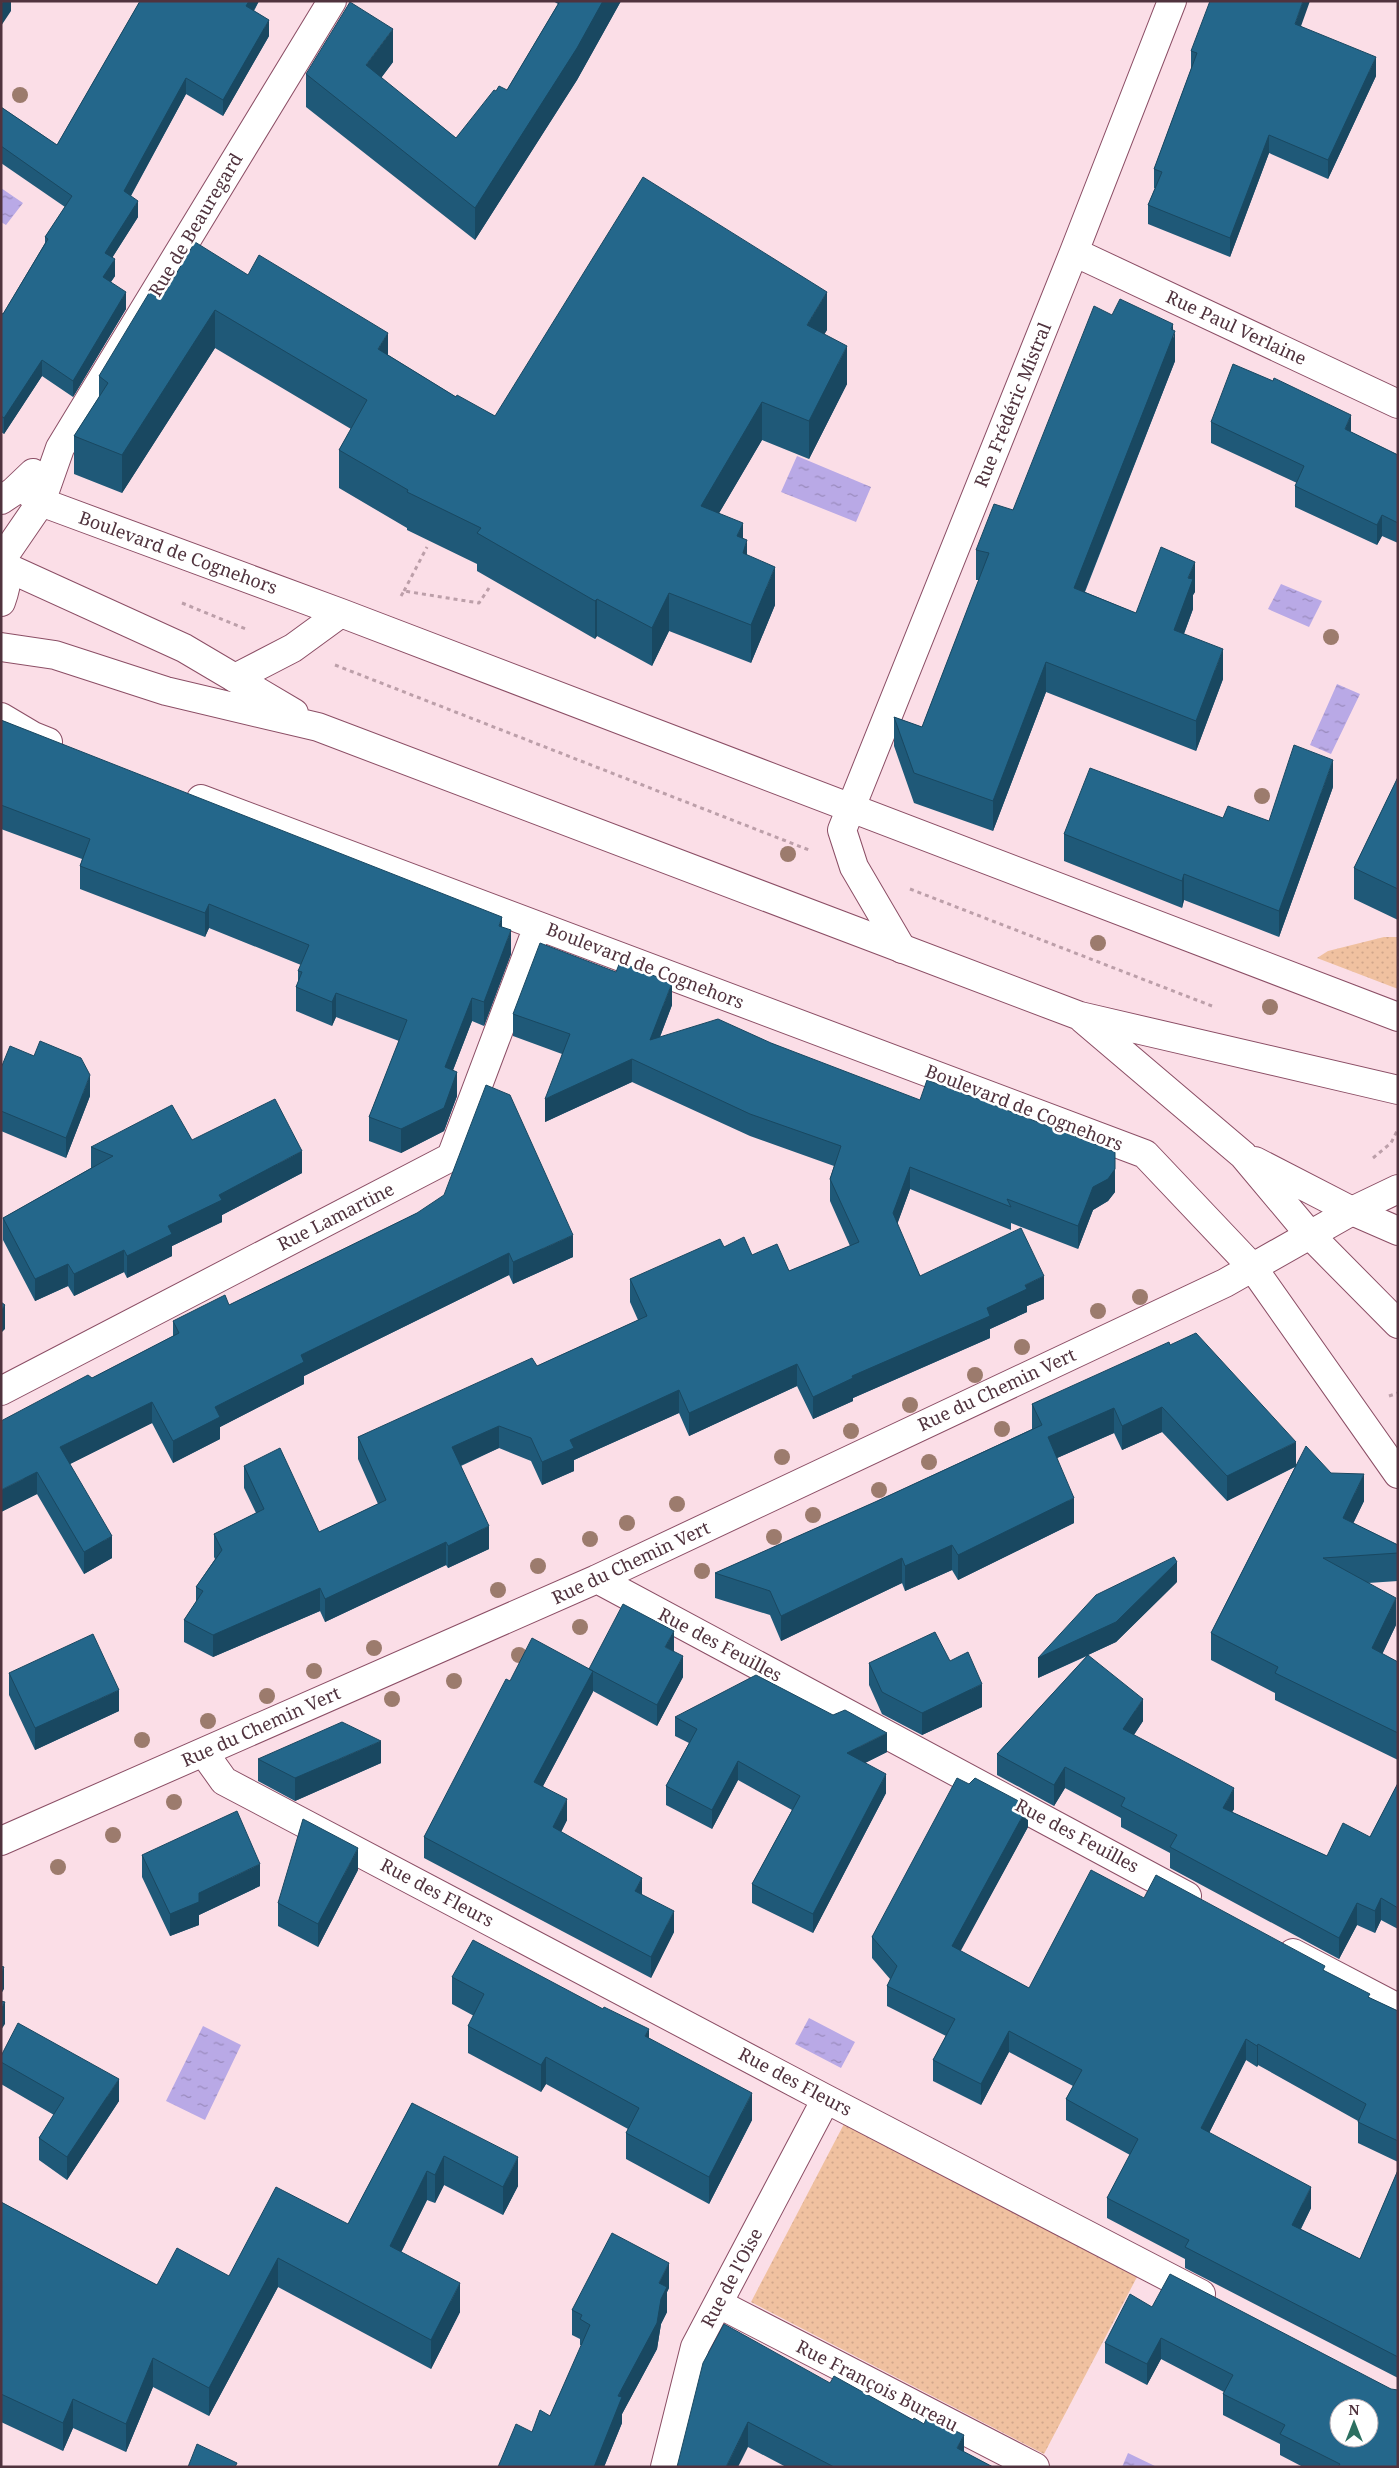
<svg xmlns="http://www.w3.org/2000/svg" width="1399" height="2468" font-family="'Noto Serif',serif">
<defs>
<pattern id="grass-dots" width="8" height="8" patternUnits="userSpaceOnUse" patternTransform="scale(1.25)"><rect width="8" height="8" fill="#f0c1a0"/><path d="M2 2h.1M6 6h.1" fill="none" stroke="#d0a68b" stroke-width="1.8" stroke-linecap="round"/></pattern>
<pattern id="water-ripples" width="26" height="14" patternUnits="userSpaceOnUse" patternTransform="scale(1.25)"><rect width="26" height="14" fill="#b9a9e6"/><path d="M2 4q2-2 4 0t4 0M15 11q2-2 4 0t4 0" fill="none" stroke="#998abc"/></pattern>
</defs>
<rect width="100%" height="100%" fill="#fbdee7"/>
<!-- grass -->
<path fill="url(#grass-dots)" d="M1384,937h14v52l-81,-31 11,-7z
M844,2124l293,153 -93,177 -293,-152z"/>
<!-- water -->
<path fill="url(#water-ripples)" d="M1,188l22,15 -17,22 -5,-3z
M797,456l74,31 -15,35 -75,-30z
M1281,584l41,17 -13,26 -41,-18z
M1337,684l23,10 -29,60 -21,-9z
M809,2018l46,24 -14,26 -46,-24z
M203,2026l38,19 -36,75 -39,-19z
M1128,2453l29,14h-35z"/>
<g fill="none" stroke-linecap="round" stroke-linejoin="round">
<defs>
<path id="minor" d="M1074,252l324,152
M20,486l21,16 300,111 1057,404
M1,500l12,-8 20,-19
M4,556l37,-54 19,-54 272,-447
M235,678l58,-30 48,-35
M1,717l32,19 15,6
M201,799l944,355 108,114 145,206
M902,949l-48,-82 -12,-37 232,-578 98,-251
M1,1391l450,-234 87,-231
M597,1579l590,317
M204,1753l20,28 602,318 375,195
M1,1841l596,-262 628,-296 127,-72 46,-22
M1293,1953l105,55
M719,2304l316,163
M665,2467l30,-120 131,-248"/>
<path id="major" d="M6,567l178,81 110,65
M1,602c6,-16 8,-34 2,-50
M1,647l54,8 111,36 152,36 762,289 318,74
M1083,1019l160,136 67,80 88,89
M1255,1161l97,50 46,20"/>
</defs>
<!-- minor casing -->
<use href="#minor" stroke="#8b4e65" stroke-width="30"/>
<!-- major casing -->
<use href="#major" stroke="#8b4e65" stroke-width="30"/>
<!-- path -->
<path stroke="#bc9fa9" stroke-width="3" stroke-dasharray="4 4" stroke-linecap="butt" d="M404,591l23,-44
M401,596l3,-5 75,12 10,-15
M182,603l64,26
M335,665l474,185
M910,889l302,117
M1373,1158l18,-15 7,-14
M1389,1396l9,-3"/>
<!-- minor -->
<use href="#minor" stroke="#fff" stroke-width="28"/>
<!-- major -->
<use href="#major" stroke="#fff" stroke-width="28"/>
</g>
<!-- trees -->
<g fill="#9c7b6d">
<circle cx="20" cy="95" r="8"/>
<circle cx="1331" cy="637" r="8"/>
<circle cx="1262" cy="796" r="8"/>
<circle cx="788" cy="854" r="8"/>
<circle cx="1098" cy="943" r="8"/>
<circle cx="1270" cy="1007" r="8"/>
<circle cx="1140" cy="1297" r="8"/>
<circle cx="1098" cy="1311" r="8"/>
<circle cx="1022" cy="1347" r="8"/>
<circle cx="975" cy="1375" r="8"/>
<circle cx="910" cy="1405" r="8"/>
<circle cx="1002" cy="1429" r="8"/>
<circle cx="851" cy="1431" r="8"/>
<circle cx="782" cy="1457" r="8"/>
<circle cx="929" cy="1462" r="8"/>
<circle cx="879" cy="1490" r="8"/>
<circle cx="677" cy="1504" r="8"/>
<circle cx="813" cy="1515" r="8"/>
<circle cx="627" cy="1523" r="8"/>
<circle cx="774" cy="1537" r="8"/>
<circle cx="590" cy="1539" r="8"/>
<circle cx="538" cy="1566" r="8"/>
<circle cx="702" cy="1571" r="8"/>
<circle cx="498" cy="1590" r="8"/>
<circle cx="580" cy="1627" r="8"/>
<circle cx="374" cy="1648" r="8"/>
<circle cx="519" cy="1655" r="8"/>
<circle cx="314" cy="1671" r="8"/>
<circle cx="454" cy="1681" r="8"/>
<circle cx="267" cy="1696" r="8"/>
<circle cx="392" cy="1699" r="8"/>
<circle cx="208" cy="1721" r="8"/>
<circle cx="142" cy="1740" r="8"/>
<circle cx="174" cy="1802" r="8"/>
<circle cx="113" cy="1835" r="8"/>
<circle cx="58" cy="1867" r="8"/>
</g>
<!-- wall -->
<path fill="#1f5978" d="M140,1h119l-5,10 15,25 -46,80 -37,-22 -55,102 7,21 -26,41 3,18 -4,6 15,27 -53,88 -31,-21 -38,58 -3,-2v-119l2,1 42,-71v-6l20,-30 -64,-44v-56l56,38z
M553,1h68l-44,79 -102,160 -169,-133v-33l87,-12 -12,16 75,60 40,-47 11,-1 51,-86z
M1301,26l75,50 -48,103 -59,-26 -39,104 -82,-33v-19l7,-17h-1v-19l37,-100v-18z
M248,275l140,80 68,42 39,19 332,-86 -3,4 23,50 -38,75 -47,-19 -43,73 24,25 4,17 28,50 -24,58 -82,-32 -17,35 -55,-30 -2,3 -118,-68v-7l-70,-34v-2l-68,-40v-38l12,-21 -136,-81 -93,145 -48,-19v-38l25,-39v-21l64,-80z
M1112,315l61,15 2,31 -90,231 51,21 59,-21 -2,3v14l-9,25 39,45 -27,72 -150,-59 -53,139 -79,-28 -20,-57v-29l28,10 57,-147h-3v-30l37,-40z
M1211,422l140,10 47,23v88l-16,-7 -5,9 -82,-38v-21l2,-3 -86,-40z
M1,720l501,207 9,27 -27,72 -12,-5 -19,49 4,26 -13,35 -43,22 -32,-12v-24l30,-76 -63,-24 -4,9 -36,-15v-24l2,-5v-11l3,-6 -92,-37 -4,9 -125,-48v-23l2,-7 -81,-30z
M1398,777v143l-44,-21v-31z
M1333,787l-54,150 -95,-37 -2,8 -118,-47v-27l159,-16 46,3z
M672,1005l-12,32 111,6 344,149 -7,9 -15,9 -15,39 -67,-26v7l-101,-41 -13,35 23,52 124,23 -17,7v6l-37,17v9l-137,60v3l-40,18 -16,-33 -108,50 -10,-23 -105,47v11l-32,14 -11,-24 -32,-13 -38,18 28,83 -41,19 -2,-3 -121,57 -5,-11 -107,46 -29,-15v-22l12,-18v-15l19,-28 -1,-2v-23l42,-21 -12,-25v-22l75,66 59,-28 -20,-45v-22l179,-71 101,-46 -8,-18v-23l94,-32 28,8 37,16 61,-25 -20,-45v-22l4,-13 -84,-30 -118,-54 -87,40 17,-68 -49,-18v-22z
M1,1068l89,28 -24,62 -65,-27z
M192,1140l110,33 -80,42v7l-50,24v10l-45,22 -3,-6 -50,24 -6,-10 -33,15 -32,-61v-22l88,-50v-21z
M417,1213l156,44 -60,27 -4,-9 -205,101v8l-84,43v12l-47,24 -21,-40 -82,41 42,94 -28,16 -47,-80 -36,18 91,-134 81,-42v-15l56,-16z
M1170,1345l126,121 35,7 33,28 -11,22 45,22v36l-30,2 28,42 -14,29 16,8v98l-123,-60v-7l-64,-33v-27l84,-166 -68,34 -65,-69 -40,18 -8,-17 -57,25 17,65 -116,57 -6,-10 -47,21 -3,-8 -121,58 -11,-26 -55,-17v-25l160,-71 157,-73v-25z
M1177,1582l-61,60 -28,13 55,66 -9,14 100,74 -2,3 95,44 43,-19 28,-54v146l-17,-9 -6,13 -18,-8 -18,34 -169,-91v-15l-49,-26v-9l-56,-30 -11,18 -57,-31v-21l90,-98 -49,22z
M674,1652l9,25 -26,49 -64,-35 -50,95 24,34 -6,12 81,63 32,37 -23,46 -227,-120v-21l86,-156 79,-11v-1z
M950,1661l32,46 -60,28 -40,-21 -13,-29v-22z
M9,1673l110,38 -84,39 -26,-55z
M675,1717l212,35 -22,11 21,30 -73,140 -61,-30v-19l40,-74 -54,-30 -26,49 -46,-24v-19l23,-43 -14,-7z
M258,1759l123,4 -86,38 -37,-20z
M969,1784l59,43 -68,124 69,37 115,-90 181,73 45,27 28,13v151l-40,-19v-22l-100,-56 -1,2 -11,-7 -37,73 102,75 -10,21 59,30 38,-89v208l-213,-110v-9l-78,-41v-20l23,-43 -64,-35v-21l7,-13 -64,-34 -28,53 -48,-24v-21l13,-24 -59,-30v-20l3,-7 -18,-21v-21z
M142,1855l118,31 -61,29v10l-29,11 -28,-59z
M358,1870l-40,77 -40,-21v-23z
M452,1977l197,61 103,82 -43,84 -83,-45v-26l2,-4 -82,-45 -5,8 -73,-39v-27l6,-10 -22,-12z
M1,2056l118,45 -52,79 -28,-20v-22l15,-23 -53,-31z
M412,2103l106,83 -15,29 -59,-30 -9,18 -8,-3 -26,52 59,60 -29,57 -153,-82 -69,129 -56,-29 -27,65 -53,-24 -10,23 -62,-29v-220l156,83 72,-9 119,-52z
M669,2288l-2,4v20l-6,12 -4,25 -35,65v9l-18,44h-106l34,-35 18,-16 32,-71h-2v-6l-8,-4v-25z
M1152,2307l239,82 7,78h-95l-23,-12v-11l-57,-29v-21l1,-2 -63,-33 -14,26 -42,-22v-20z
M703,2363l127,20 163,84h-207l-38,-20z"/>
<!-- shaded-wall -->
<path fill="#194861" d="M3,1h8v10l-10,15v-22z
M249,1h10l-13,22v-17z
M603,1h18l-44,79 -102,160v-32z
M1303,1h7l-15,42v-19z
M269,20v16l-46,80v-16z
M393,29v33l-27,36v-33z
M1376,57v19l-48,103v-19z
M186,78v16l-62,114v-17z
M1269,135v18l-39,104v-19z
M138,201v16l-33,52v-16z
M115,259v17l-12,17v-16z
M126,292v17l-53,88v-16z
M827,292v38l-20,33v-38z
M215,310v38l-93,145v-38z
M1173,324v14l2,-7v30l-101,257v-30z
M388,333v37l-10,-21z
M847,346v38l-38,75v-38z
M42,360v16l-38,58v-16z
M762,402v38l-61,104v-38z
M1351,415v21l-6,-7z
M1382,515v21l-5,9v-20z
M743,523v30l4,-13v38l-10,-42z
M1195,562v30l-2,3v14l-19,51v-30l14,-52z
M775,567v38l-24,58v-38z
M669,593v38l-17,35v-38z
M597,599v37l-2,3v-38z
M1223,649v30l-27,72v-30z
M1046,662v30l-53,139v-30z
M1333,760v27l-54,150v-26z
M1184,874v26l-2,8v-27z
M209,904v24l-4,9v-24z
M502,917v24l-3,-15z
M511,930v24l-27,72v-24z
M672,983v22l-22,58v-23z
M336,993v24l-4,9v-24z
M472,998v23l-27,70v-24z
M632,1059v23l-87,40v-23z
M457,1072v24l-13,35 -43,22v-24z
M90,1075v21l-24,62v-20z
M302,1151v22l-80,42v7l-50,24v10l-45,22v-22l41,-30 51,-31z
M910,1167v22l-17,47v-23z
M1115,1169v23l-7,9 -15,9 -15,39v-23l15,-39z
M573,1235v22l-60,27v-22z
M124,1250v22l-50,24v-22z
M509,1253v22l-205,101v8l-84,43v12l-47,24v-22l42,-34 86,-52z
M68,1264v22l-33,15v-22z
M1044,1276v23l-17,7v6l-37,17v9l-137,60v3l-40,18v-22l39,-21 135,-68 38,-23z
M5,1305v24l-4,4v-23z
M797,1364v22l-108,50v-23z
M679,1390v23l-105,47v11l-32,14v-23l28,-22z
M152,1402v21l-92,46v-22z
M1162,1407v25l-40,18v-24z
M1114,1408v25l-66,29v-25z
M499,1426v22l-47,21v-22z
M1296,1442v24l-69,35v-25z
M37,1472v22l-36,18v-22z
M1364,1474v27l-21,44v-27z
M1074,1498v25l-116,57v-25z
M489,1526v23l-41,19v-22z
M112,1536v22l-28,16v-22z
M446,1542v23l-121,57v-23z
M952,1545v25l-47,21v-25z
M902,1558v25l-121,58v-25z
M1177,1562v20l-61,60 -78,36v-20z
M320,1588v23l-107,46v-22z
M1396,1598v27l-24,51v-28z
M674,1631v21l-9,-5z
M683,1656v21l-26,49v-21z
M593,1671v21l-59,111v-21z
M982,1684v23l-60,28v-22z
M119,1690v21l-84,39v-22z
M1143,1699v22l-20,30v-22z
M887,1733v19l-40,20v-19z
M381,1741v22l-86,38v-23z
M738,1761v19l-26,49v-19z
M1065,1767v21l-11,18v-21z
M886,1774v19l-73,140v-19z
M1234,1788v21l-11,20v-21z
M567,1799v21l-14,28v-21z
M1028,1806v21l-76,140v-21z
M358,1848v22l-40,77v-23z
M260,1864v22l-61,29v10l-29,11v-22l29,-21z
M642,1878v20l-7,-7z
M1381,1898v22l-6,13v-22z
M1357,1903v22l-18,34v-21z
M674,1911v21l-23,46v-21z
M4,1967v22l-3,5v-21z
M5,2002v22l-4,6v-21z
M649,2029v27l-4,-20z
M1009,2031v21l-28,53v-21z
M1246,2039v21l-45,89v-21z
M1258,2044v21l-1,2v-21z
M546,2057v27l-5,8v-27z
M119,2079v22l-52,79v-23z
M752,2093v27l-43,84v-27z
M444,2156v29l-9,18v-28z
M518,2157v29l-15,29v-28z
M427,2171v29l-37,75v-29z
M1311,2187v21l-19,38v-21z
M278,2258v29l-69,129v-28z
M669,2263v25l-2,4v20l-6,12 -4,25 -35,65v9l-18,44h-10l65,-184z
M460,2283v29l-29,57v-29z
M1161,2338v21l-14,26v-21z
M153,2358v29l-27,65v-28z
M73,2399v29l-10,23v-28z
M748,2422v25l-10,20h-12z
M964,2435v25l-7,-12z"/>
<!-- building -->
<path fill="#24678b" stroke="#194861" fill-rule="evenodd" d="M140,1h109l-3,5 23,14 -46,80 -37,-22 -62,113 14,10 -33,52 10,6 -12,18 23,15 -53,89 -31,-21 -38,58 -3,-2v-103l2,1 45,-75 -3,-2 27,-41 -71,-50v-39l56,38z
M560,1h43l-26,47 -102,160 -169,-134 44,-72 43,27 -27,36 90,73 38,-48 2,1 3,-5 8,4z
M1210,1h93l-8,23 81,33 -48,103 -59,-25 -39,103 -82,-33 14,-33 -8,-3 43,-116 -6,-2z
M643,177l184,115 -20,33 40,21 -38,75 -47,-19 -61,104 42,17 -6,13 10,4 -4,13 32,14 -24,58 -82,-32 -17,35 -55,-29 -2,2 -118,-68 4,-5 -74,-36 1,-2 -69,-40 28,-50 -152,-90 -93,145 -48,-19 34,-53 -9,-7 53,-88 11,8 32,-54 53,33 11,-20 129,78 -10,16 78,48 1,-2 38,21z
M1120,299l53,25 -2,5 4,2 -101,257 62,25 25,-66 34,15 -7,16 5,1 -19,51 49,19 -27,72 -150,-59 -53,139 -79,-28 -20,-56 28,10 67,-174 -13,-3 18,-46 19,6 81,-204 18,9z
M1233,364l40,17 1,-3 77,37 -6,14 53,26v68l-16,-8 -5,10 -82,-39 9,-20 -93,-44z
M1,720l501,197 -3,9 12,4 -27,72 -12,-4 -27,69 12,5 -13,36 -43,21 -32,-12 38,-97 -71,-27 -4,9 -36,-15 6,-15 -4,-1 11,-26 -100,-41 -4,9 -125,-47 10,-27 -89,-34z
M1294,745l39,15 -54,151 -95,-37 -2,7 -118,-47 26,-66 133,50 5,-12 41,15z
M1398,777v112l-44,-21z
M540,943l76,29 4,-10 52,21 -22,57 68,-21 53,24 149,57 7,-20 51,19 137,53v17l-7,10 -15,8 -15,39 -71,-27 4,8 -101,-40 -17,46 27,63 101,-48 23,48 -19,9 2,4 -40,19 3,8 -138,60 1,2 -40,19 -16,-33 -108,49 -10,-23 -109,50 4,8 -32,14 -11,-24 -32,-12 -47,21 37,79 -41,20 -2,-4 -121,57 -5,-11 -107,47 -29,-15 19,-29 -7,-4 26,-37 -8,-16 50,-25 -20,-43 36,-18 39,84 67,-32 -28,-63 174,-79 5,8 110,-50 -17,-37 90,-40 4,8 20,-10 8,18 25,-11 12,27 70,-29 -29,-63 11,-33 -91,-32 -118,-55 -87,40 25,-65 -57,-20z
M40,1041l41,17 9,17 -24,63 -65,-27v-43l9,-22 24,10z
M486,1085l24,10 63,140 -60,27 -4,-9 -208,102 3,7 -89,45 5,10 -47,24 -21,-39 -92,45 52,89 -28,16 -47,-80 -36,18v-69l87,-46 4,3 87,-45 -6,-12 52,-26 4,10 188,-92 27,-18z
M275,1099l27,52 -83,44 3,5 -54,26 4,8 -45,22 -3,-6 -50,24 -6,-10 -33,15 -32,-61 110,-62 -22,-9 81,-42 20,35z
M1,1302l4,3 -4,5z
M1196,1333l100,109 -69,34 -65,-69 -40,19 -8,-18 -66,29 26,61 -116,57 -6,-10 -47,21 -3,-8 -121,58 -11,-25 -55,-18 160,-71 167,-77 -10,-21 137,-62 1,3z
M1306,1446l25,27 33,1 -21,44 55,27v8l-75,5 73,40 -24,50 26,14v71l-123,-60 3,-6 -67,-34z
M1174,1557l3,5 -61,60 -78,36 58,-63z
M623,1604l51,27 -9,16 18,9 -26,49 -68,-36z
M935,1632l15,29 18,-9 14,32 -60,29 -40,-21 -13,-29z
M93,1634l26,56 -84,38 -26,-55z
M532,1638l61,33 -59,111 33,17 -14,28 89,51 -7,13 39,20 -23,46 -227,-120 82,-158 4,2z
M1088,1655l55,44 -20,30 111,59 -11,20 104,48 16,-33 27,14 28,-54v125l-17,-10 -6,13 -18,-8 -18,35 -169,-91 7,-12 -56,-29 4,-8 -60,-31 -11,18 -57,-31z
M756,1675l77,40 12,-5 42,23 -40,20 39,21 -73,140 -61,-30 48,-88 -62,-35 -26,49 -46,-24 31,-57 -22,-12z
M342,1722l39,19 -86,37 -37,-19z
M957,1778l12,6 6,-6 53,28 -76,140 77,42 62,-118 53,28 12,-23 169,91 -2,4 47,24 -2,3 30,14v130l-40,-19 8,-18 -108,-60 -1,2 -11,-7 -45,89 110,59 -19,38 68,34 38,-89v187l-213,-110 4,-7 -82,-42 31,-59 -72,-40 16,-29 -73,-39 -28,53 -48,-24 22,-41 -68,-33 10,-20 -25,-29z
M237,1811l23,53 -61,29v9l-29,12 -28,-59z
M303,1819l55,29 -40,76 -40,-21z
M473,1940l130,69 1,-2 45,22 -4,7 107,57 -43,84 -83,-44 13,-25 -93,-51 -5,8 -73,-39 16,-32 -32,-17z
M1,1966l3,1 -3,6z
M1,2001l4,1 -4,7z
M18,2023l101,56 -52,78 -28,-19 25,-40 -63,-36v-6z
M412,2103l106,54 -15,30 -59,-31 -9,19 -8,-4 -37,75 70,37 -29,57 -153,-82 -69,130 -56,-30 -27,66 -53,-25 -10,24 -62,-29v-192l156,83 20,-37 52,28 47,-89 72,37z
M612,2233l57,30 -10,20 8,4 -6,12 -4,24 -39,73 4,1 -28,70h-96l18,-43 16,8 8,-22 10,6 40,-91 -10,-6 2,-4 -10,-5z
M1170,2274l221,115 7,1v77h-60l2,-3 -60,-30 5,-9 -62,-31 10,-19 -72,-37 -14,26 -42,-21 25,-49 22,13zM1339,2408h30v30h-30z
M724,2324l106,59 4,-7 79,44 1,-2 10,6 3,-7 37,18 -7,13 36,19h-159l-86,-45 -22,45h-49l26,-104z
M197,2444l40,19 -2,4h-47z"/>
<g text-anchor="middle" stroke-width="5" stroke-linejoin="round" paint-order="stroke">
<!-- street labels -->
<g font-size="18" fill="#50333e" stroke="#fff">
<text transform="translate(196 225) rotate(-59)" y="6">Rue de Beauregard</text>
<text transform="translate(1236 328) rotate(25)" y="6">Rue Paul Verlaine</text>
<text transform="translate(1013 405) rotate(-68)" y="6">Rue Frédéric Mistral</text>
<text transform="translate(178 553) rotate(20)" y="6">Boulevard de Cognehors</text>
<text transform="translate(645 966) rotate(21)" y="6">Boulevard de Cognehors</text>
<text transform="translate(1024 1108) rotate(21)" y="6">Boulevard de Cognehors</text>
<text transform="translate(336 1217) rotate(-27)" y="6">Rue Lamartine</text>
<text transform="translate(997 1390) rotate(-25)" y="6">Rue du Chemin Vert</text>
<text transform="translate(631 1563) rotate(-25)" y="6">Rue du Chemin Vert</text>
<text transform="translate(720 1645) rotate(28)" y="6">Rue des Feuilles</text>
<text transform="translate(261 1727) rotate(-24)" y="6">Rue du Chemin Vert</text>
<text transform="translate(1077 1836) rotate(28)" y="6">Rue des Feuilles</text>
<text transform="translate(437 1893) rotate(28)" y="6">Rue des Fleurs</text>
<text transform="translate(795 2082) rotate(28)" y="6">Rue des Fleurs</text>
<text transform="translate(732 2278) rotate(-62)" y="6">Rue de l'Oise</text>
<text transform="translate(877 2386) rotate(27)" y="6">Rue François Bureau</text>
</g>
</g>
<!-- border -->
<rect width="1399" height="2468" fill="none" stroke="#50333e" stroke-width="5"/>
<!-- north arrow -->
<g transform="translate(1354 2423)"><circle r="24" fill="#ffffff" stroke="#b9adb2"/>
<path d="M0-4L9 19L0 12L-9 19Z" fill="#2d7061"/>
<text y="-8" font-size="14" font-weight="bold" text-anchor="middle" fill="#50333e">N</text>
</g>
</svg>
